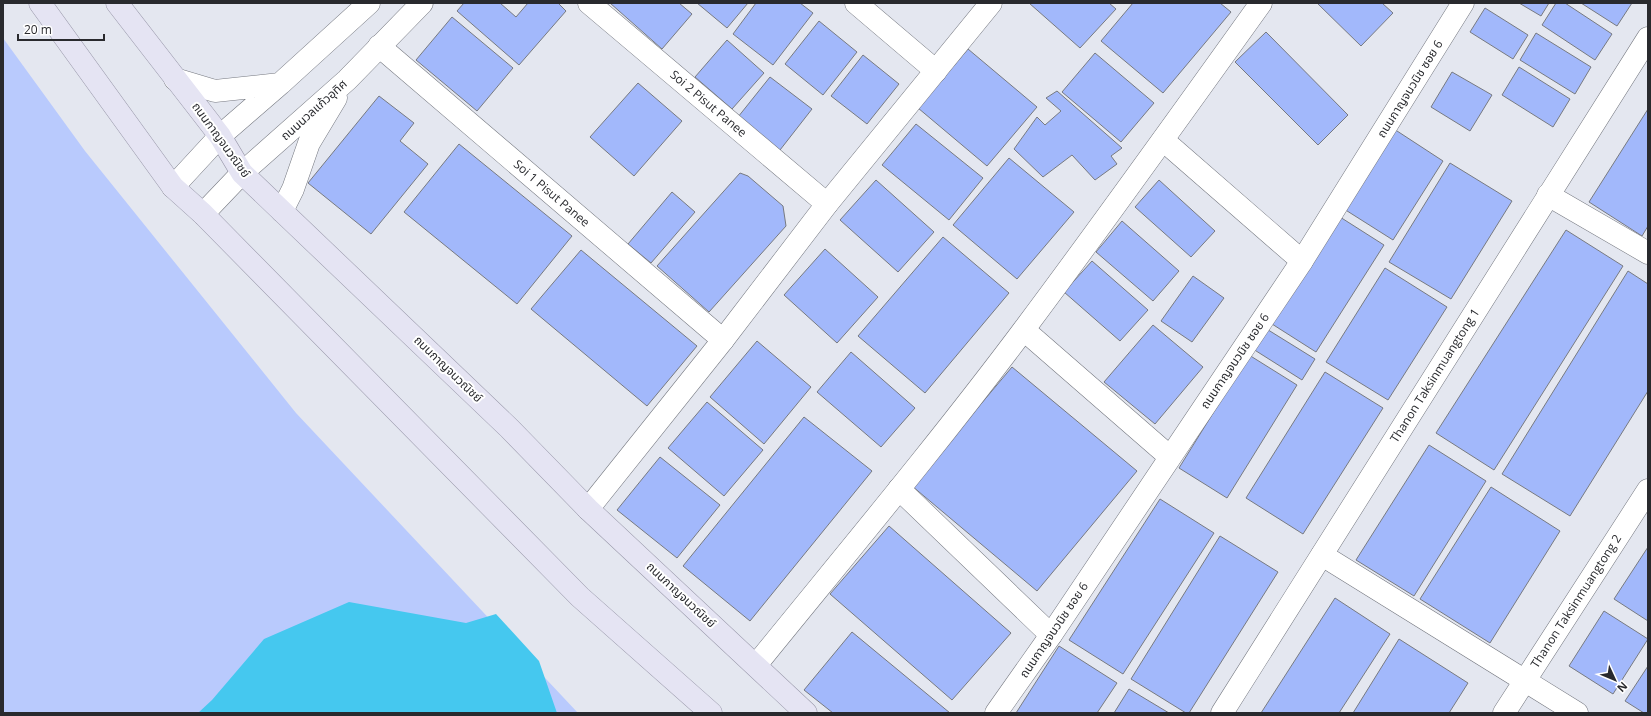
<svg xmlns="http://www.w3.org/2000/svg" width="1651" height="716" font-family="'Open Sans','Noto Sans Thai',sans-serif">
<rect width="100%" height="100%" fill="#e4e7f0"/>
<!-- green -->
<path fill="#b9cafd" d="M3,38l82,113 211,262 282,300h-575z"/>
<!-- water -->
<path fill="#45c8ef" d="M349,602l117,21 30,-9 43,47 18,52h-359l14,-13 52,-61z"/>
<!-- building -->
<path fill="#a2b8fb" stroke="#777a81" d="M464,3h36l16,14 12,-14h30l8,8 -47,54 -62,-54z
M610,3h69l13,11 -30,35z
M697,3h51l-21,25z
M756,3h44l13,10 -40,52 -40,-31z
M1029,3h80l7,6 -36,39z
M1133,3h87l11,9 -68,81 -62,-52z
M1317,3h65l11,10 -32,33z
M1519,3h30l-8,13z
M1556,3h9l47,31 -17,26 -53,-35z
M1581,3h51l-15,23z
M1485,8l43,27 -15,24 -43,-27z
M452,17l61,51 -36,43 -61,-51z
M819,21l38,31 -34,43 -38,-31z
M1266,32l82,83 -30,30 -83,-83z
M1536,33l55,34 -16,27 -55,-34z
M727,40l37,33 -32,36 -37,-32z
M968,49l69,58 -50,59 -69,-58z
M1095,53l59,50 -33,39 -59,-50z
M863,55l36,29 -32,40 -36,-28z
M1519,67l51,32 -17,28 -51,-32z
M1452,72l40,23 -22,36 -39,-24z
M770,77l42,32 -32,41 -42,-33z
M638,83l44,38 -48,55 -44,-39z
M1057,91l65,57 -11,8 6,8 -22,16 -23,-25 -29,22 -29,-28 23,-32 8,8 16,-14 -15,-13z
M379,96l35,27 -14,18 28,23 -57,70 -63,-51z
M1648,109v117l-6,10 -53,-34z
M916,124l67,54 -34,42 -67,-55z
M1394,129l49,32 -50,79 -49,-31z
M459,144l113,92 -55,68 -113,-92z
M1009,158l65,54 -57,67 -64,-54z
M1450,163l62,38 -61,98 -62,-37z
M740,173l8,3 35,30 3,20 -77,86 -52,-46z
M876,180l58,52 -36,40 -58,-52z
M1159,180l56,51 -24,26 -56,-50z
M672,192l23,20 -44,51 -23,-19z
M1340,217l44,28 -68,107 -44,-28z
M1122,221l57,50 -26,30 -57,-49z
M1566,230l57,36 -129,204 -58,-37z
M943,237l66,56 -84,100 -67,-57z
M825,249l53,48 -41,46 -53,-48z
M581,250l116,96 -50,60 -116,-97z
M1092,261l56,49 -28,31 -56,-49z
M1385,268l62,39 -59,93 -62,-38z
M1628,271l20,13v107l-78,125 -68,-42z
M1193,276l31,22 -32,44 -31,-21z
M1153,325l50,42 -48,57 -51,-42z
M1265,328l50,31 -13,21 -49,-31z
M757,341l54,46 -47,57 -54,-47z
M851,352l64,56 -34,39 -64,-55z
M1249,355l48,30 -70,113 -48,-30z
M1012,367l125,104 -100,120 -125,-105z
M1325,372l58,36 -80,126 -57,-36z
M707,402l56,48 -39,46 -56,-48z
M804,417l68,54 -122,150 -67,-55z
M1429,445l57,36 -72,115 -58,-36z
M660,457l60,48 -43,53 -60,-48z
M1491,487l69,44 -70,112 -70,-44z
M1160,499l54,34 -91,141 -54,-34z
M889,526l122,107 -59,67 -122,-106z
M1220,536l58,36 -89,141h-3l-55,-34z
M1648,547v74l-34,-22z
M1335,598l55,36 -51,79h-78z
M1604,611l44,28 -35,55 -44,-28z
M852,632l98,81h-117l-29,-23z
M1399,639l69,44 -19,30h-96z
M1059,646l58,37 -20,30h-81z
M1648,666v47h-4l-19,-12z
M1129,689l40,24h-55z"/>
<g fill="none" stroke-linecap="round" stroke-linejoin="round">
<defs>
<g id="minor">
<path id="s1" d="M589,3l238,201"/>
<path d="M856,3l80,68"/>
<path id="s2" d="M379,46l344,294"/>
<path d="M1163,140l139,121"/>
<path d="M1548,195l100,58"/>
<path d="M1024,330l146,127"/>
<path d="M899,489l152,146"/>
<path d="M588,509l135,-169 104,-136 164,-201"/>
<path d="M1322,555l255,158"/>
<path d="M756,665c90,-111 183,-222 269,-337 80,-107 158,-216 236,-325"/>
<path d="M996,713l55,-78 251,-374 161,-258"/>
<path id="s3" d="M1222,713l426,-675"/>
<path id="s4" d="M1504,713l144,-223"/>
</g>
<path id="tertiary" d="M175,79l40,12 65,-7
M173,187l47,-51 60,-52 89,-81
M282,211l11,-22 16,-46 27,-45
M203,214l39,-41 105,-93 75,-77"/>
<path id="primary" d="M40,3l133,184 30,27 377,383 131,116
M117,3l103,133 22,37 267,255 79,81 218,204"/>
</defs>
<!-- minor casing -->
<use href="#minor" stroke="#767981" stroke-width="23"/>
<!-- tertiary casing -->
<use href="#tertiary" stroke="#767981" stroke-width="23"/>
<!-- primary casing -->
<use href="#primary" stroke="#9897a9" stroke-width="23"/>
<!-- minor -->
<use href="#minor" stroke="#fff" stroke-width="22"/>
<!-- tertiary -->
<use href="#tertiary" stroke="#fff" stroke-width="22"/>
<!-- primary -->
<use href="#primary" stroke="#e5e4f3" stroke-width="22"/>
</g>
<g text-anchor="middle" stroke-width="4" stroke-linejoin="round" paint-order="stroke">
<!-- street labels -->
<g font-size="12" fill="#292a2e" stroke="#fff">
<text transform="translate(1410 89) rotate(-58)" y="4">ถนนกาญจนวนิช ซอย 6</text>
<text dy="4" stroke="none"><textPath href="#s1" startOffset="156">Soi 2 Pisut Panee</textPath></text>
<text transform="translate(314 110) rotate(-42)" y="4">ถนนนวลแก้วอุทิศ</text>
<text transform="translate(221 140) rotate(54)" y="4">ถนนกาญจนวณิชย์</text>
<text dy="4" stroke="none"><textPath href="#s2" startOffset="227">Soi 1 Pisut Panee</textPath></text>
<text transform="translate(1235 361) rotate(-56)" y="4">ถนนกาญจนวนิช ซอย 6</text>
<text transform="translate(448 369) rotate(44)" y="4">ถนนกาญจนวณิชย์</text>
<text dy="4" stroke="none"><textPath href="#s3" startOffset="399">Thanon Taksinmuangtong 1</textPath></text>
<text transform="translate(681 595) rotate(43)" y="4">ถนนกาญจนวณิชย์</text>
<text dy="4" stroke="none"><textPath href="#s4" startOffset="133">Thanon Taksinmuangtong 2</textPath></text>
<text transform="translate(1054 630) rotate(-56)" y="4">ถนนกาญจนวนิช ซอย 6</text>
</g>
</g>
<!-- border -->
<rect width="1651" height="716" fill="none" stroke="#292a2e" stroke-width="8"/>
<!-- north arrow -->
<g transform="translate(1615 680) rotate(134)" stroke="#ffffff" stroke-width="3" paint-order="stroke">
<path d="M0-3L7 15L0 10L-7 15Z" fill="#292a2e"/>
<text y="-6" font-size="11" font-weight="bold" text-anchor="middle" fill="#292a2e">N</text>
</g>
<!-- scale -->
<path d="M18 34v6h86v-6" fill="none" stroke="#292a2e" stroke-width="2"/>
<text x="24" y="34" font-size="12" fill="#292a2e" stroke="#ffffff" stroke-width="3" paint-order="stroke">20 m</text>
</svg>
